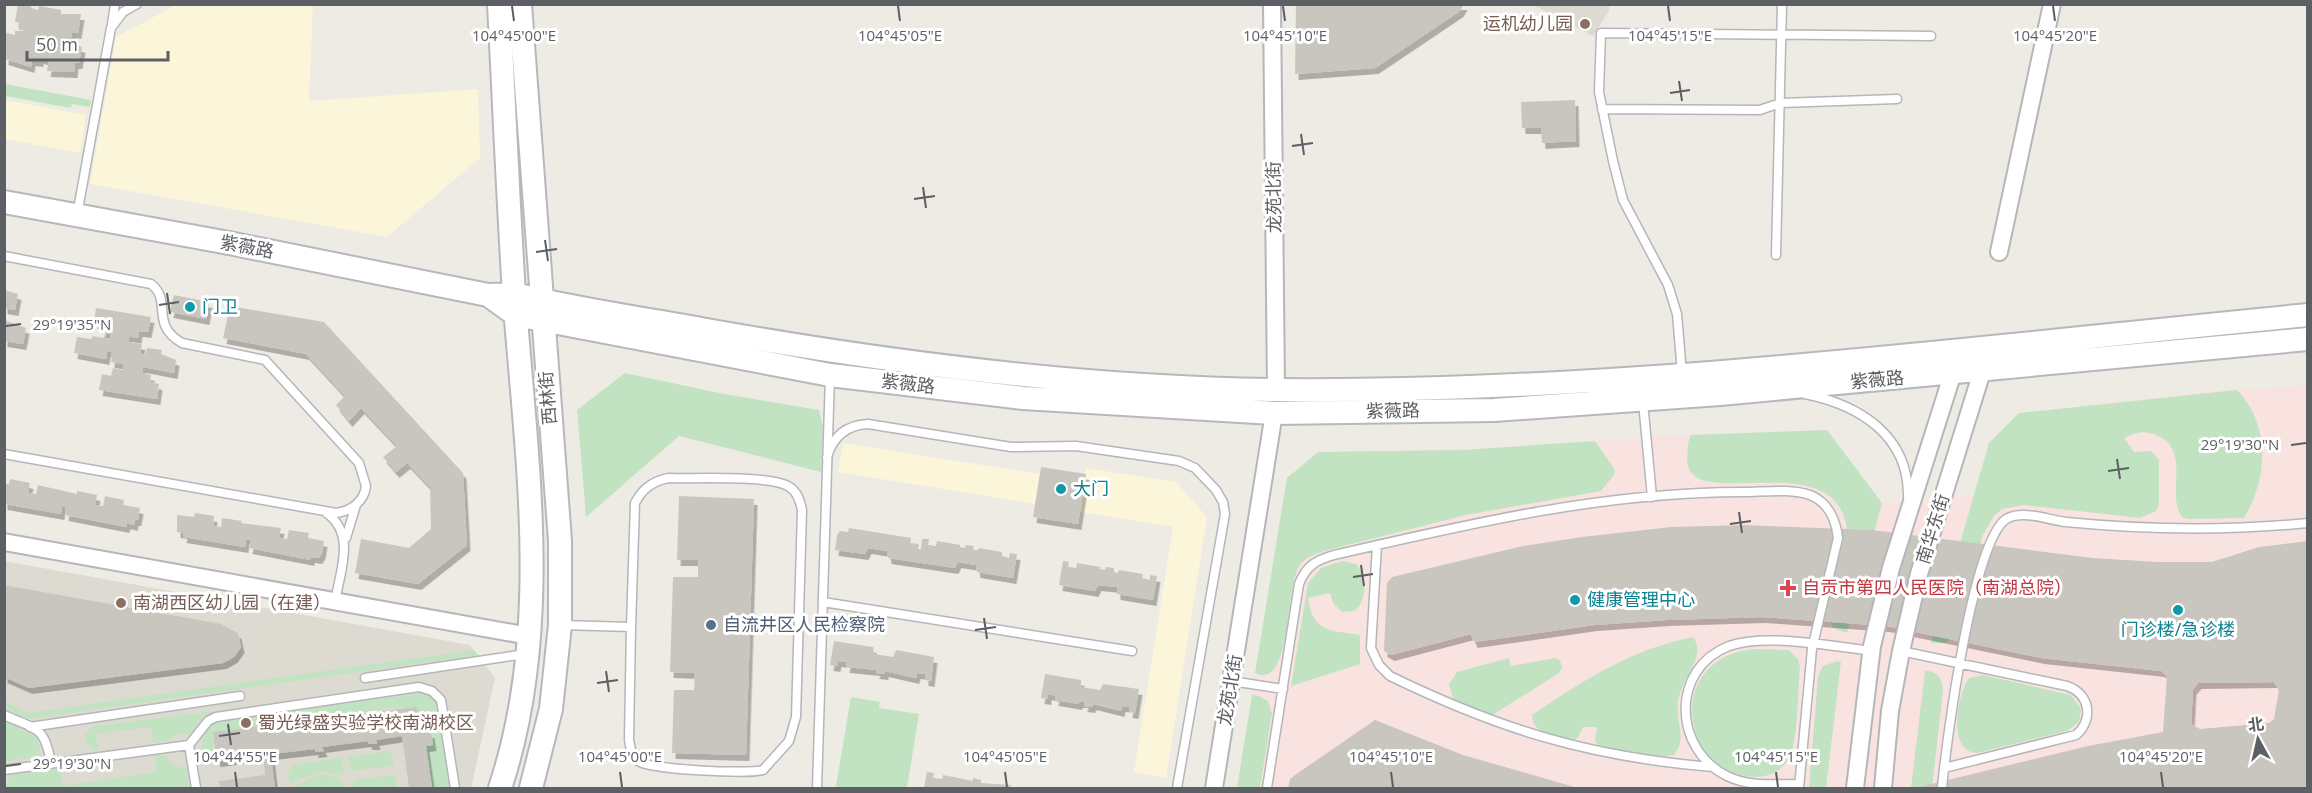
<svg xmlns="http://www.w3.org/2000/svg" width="2312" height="793" font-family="'Open Sans','Noto Sans SC',sans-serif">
<defs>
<filter id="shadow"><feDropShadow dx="3.5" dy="6" stdDeviation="0" flood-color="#0004"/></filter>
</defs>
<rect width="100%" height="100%" fill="#edebe3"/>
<!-- commercial -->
<path fill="#fbf5da" d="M176,5h137l-4,96 169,-12 2,69 -93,79 -297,-53 26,-147z
M5,100l81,15 -6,38 -75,-14z
M843,443l197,31 -5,30 -197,-32z
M1086,468l90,14 31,35 -41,261 -32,-6 39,-245 -93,-15z"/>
<!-- education -->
<path fill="#dddad2" d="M1533,5h76v6l-16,25z
M4,561l466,84 25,33 -24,110h-466z"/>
<!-- medical -->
<path fill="#f9e3e0" d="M2307,386v402h-1070l50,-310 31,-26 220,-5 115,-11 174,-6 55,73 91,-8 16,-52 30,-30 184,-21z"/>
<!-- green -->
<path fill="#c1e3c2" d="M5,84l86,16 -1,7 -18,-3 -1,4 -66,-12z
M625,373l99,21 95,16 4,17 -2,45 -142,-36 -93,81 -9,-107z
M2237,390c34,35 31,89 7,128l-57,1 -6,-3c-15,-26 11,-66 -25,-81 -11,-5 -22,-3 -32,3l10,14 17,-1 8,9v45l-3,6 -16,7 -116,-13 -22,4 -8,7 -11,19 -30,102 -8,6h-14l58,-200 30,-30z
M1827,430l55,73 -35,130 -14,-5 -4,-9c5,-23 21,-75 17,-95 -16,-80 -161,-8 -159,-66 1,-8 0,-16 4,-23z
M1595,441l20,29 -1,5 -13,16 -135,24 -142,36c-9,3 -18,6 -24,14 -16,22 -7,126 -45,108l32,-195 31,-26 145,-2z
M1342,561l14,3c12,12 11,35 -1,47l-13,1 -9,-9 -3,-10 -22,5c5,37 26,32 52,37v29l-69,22 17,-103 13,-15z
M1693,637c14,19 -9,38 -14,60 -6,21 10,41 -5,58l-11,2 -64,-10 -4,-6 2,-14h-14l-5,11 -7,3c-16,-5 -38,-6 -39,-26 52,-35 100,-66 161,-78z
M1752,649l37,1 9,9 2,9c-2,21 -2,75 -11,90 -6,11 -17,18 -30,19 -78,1 -97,-117 -7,-128z
M474,650l4,5 -451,64 -22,-11v-6l23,11z
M1509,658l2,8 44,-8 5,2 2,8 -3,5 -68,43 -34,-13 -4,-5 -4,-14 8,-12z
M1837,661l4,1 -15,126h-17l9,-112 5,-10z
M1925,671c13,0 17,8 18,20l-11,97h-21z
M1983,675l88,20 10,14 -2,13 -12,9 -90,22c-31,0 -19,-61 -8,-75z
M422,693l11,4 2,4 17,87h-20l-6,-42 7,-1 -2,-13 -11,1 -3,-25h-21l-183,24 4,29 -12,2 -5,-5c5,-13 -2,-28 17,-36z
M1252,695l7,1 9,5 4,12 -12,75h-23z
M851,697l29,5 -1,6 40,6 -12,74h-66l-5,-2z
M215,711l-13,6 -11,17 -10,-1 -13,7 -14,3 -3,-16 -55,7 2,16 -7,-1 -6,-8v-7l9,-8z
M4,721l34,16 2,18 -35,7z
M390,751l4,15 -44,5 -2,-14z
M155,755l11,1 7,9 13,4 3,19h-184l6,-13 49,-6 3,17 94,-14z
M342,757l2,15 -3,4 -19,-5 -32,12 -2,-10 5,-8z
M321,774l20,5 5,9h-55z
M395,775l2,13h-45l2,-8z"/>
<!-- building -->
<path fill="#c9c6c0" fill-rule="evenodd" filter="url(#shadow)" d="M18,4l14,1 -1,3 7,2 1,-4 22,4v4h20l-3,19 -6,-1 -1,8 -6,1 17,6 -3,16h-4l-1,9 -27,-1 2,-11 -9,-2v3l-8,-1 -1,7 -26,-8 1,-26 9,2v-4h11l-7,-1 2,-7 -6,-1z
M1296,4h168l-4,7 -85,57 -80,6z
M1575,100l1,41 -34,2 -1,-15h-19l-1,-26z
M4,290l14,4 -3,16 -11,-2z
M174,295l35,7 -3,17 -36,-7z
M230,306l94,16 139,151 4,72 -49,39 -63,-11 6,-34 48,9 22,-19 -1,-42 -23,-24 -11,9 -13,-15 14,-11 -36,-38 -12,13 -13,-16 9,-9 -39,-42 -83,-16z
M96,308l55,9 -3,15 -9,-1 -1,7 -9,-2 -1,6 14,2 -2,10 5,1 2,-7 15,2 -1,4 15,6 -2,13 -31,-6 -1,6 9,2 -1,7 9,2 -2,15 -58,-9 3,-16 9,2 2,-8 9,2 2,-6 -13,-2 1,-10 -5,-1 -1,8 -32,-6 3,-16 15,2v-3l18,3 1,-5 -10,-2 2,-7 -9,-2z
M4,320l22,8 -3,16 -19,-3z
M1041,467l45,7 -8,50 -45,-7z
M10,479l20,4 -2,10 8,1 2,-9 39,9v-3l20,4 -2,10 8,1 2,-10 19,4 -1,5 17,3 -2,12h-3l-1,5 -7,-2 -1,4 -61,-12 1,-8 -4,-1 -1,8 -57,-10v-20h5z
M679,496l75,3 -8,256 -74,-2 2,-63h20l1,-17 -25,-1 3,-95h25v-17h-21z
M195,513l19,3 -1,10 8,1 1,-9 20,3 -1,2 40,5 -2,10 8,1 2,-9 20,3 -1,5 16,3 -2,12 -3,5 -8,-1v3l-62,-12 2,-8 -5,-1 -1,8 -62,-10 1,-4 -7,-1v-17l17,2z
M1744,525l128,5 221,28 65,4h54l47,-15 49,-6v247h-393l173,-42 75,-14 4,-56 -6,-5 -120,-13 -155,-32 -124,-9 -96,3 -72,5 -120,17 -3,-8 -80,21 -7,-4 3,-68 5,-6 131,-31 59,-9 89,-10zM2274,682l5,8 -5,29 -5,4 -69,6 -9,-5 2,-35 5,-6z
M849,528l62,10 -1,5 9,1 -1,5h3l1,-10h7l-1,6 8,1 1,-5 23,4v2l5,1 1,-3 8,1 -1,4h5l1,-2 23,4v4l7,2 1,-5 7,1 -4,24 -36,-6 -1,-7 -18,-3 -3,6 -67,-10 -1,-7 -19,-3 -3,6 -30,-4 2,-15 3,-4 8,1z
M1063,561l6,1 -1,5 8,1 1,-5 23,4v2l5,1 1,-3 8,1v4l4,1 1,-3 24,4 -1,4 8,2v-5l7,1 -4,24 -36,-6v-7l-19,-2 -3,6 -36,-6z
M4,585l217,39 17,9 3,14 -7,10 -11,6 -194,25 -25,-11z
M834,641l39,6 1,7 19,3 3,-7 38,7 -3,24 -6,-1v-6l-8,-1 -1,5 -31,-7v3l-9,-1 1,-3 -31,-3 1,-5 -9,-1 -1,5 -7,-1z
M1045,674l36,6v7l19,3 3,-6 36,5 -4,24 -6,-1 1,-5 -8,-1 -1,5 -28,-7 -1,3 -8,-1 1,-4h-6v2l-24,-4 1,-4 -8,-2v5l-7,-1z
M417,707l3,26 11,-1 2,13 -7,1 6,42h-23l-7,-52 -26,4 1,4h-8l-1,-3 -46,6 2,4 -9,1v-3l-44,5 4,34h-55l-1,-7 46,-6 -2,-20 -46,6 -4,-29z
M1375,720l88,35 115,33h-290l2,-9 5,-4z
M927,772l7,1 -1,5 9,1 1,-4 30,6v-3l8,2v3l30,2 -1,3h-86z"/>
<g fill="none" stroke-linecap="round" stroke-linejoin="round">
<defs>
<path id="lane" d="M112,24l3,-20
M1602,109l158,1 20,-7 117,-4
M77,215l34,-187 12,-16 14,-8
M1776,255l6,-251
M4,256l147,28c22,17 -2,40 31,59l83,17 94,103 7,23c-2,16 -15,25 -30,27l-332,-59
M1682,373l-5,-59 -9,-29 -45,-85 -10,-39 -14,-69 2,-59 330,3
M1805,394c55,11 104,42 103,103
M1643,402l9,95
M827,457c6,-21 20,-32 41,-33l143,23 65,-1 103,15 16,7 21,22 7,12 2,12 -48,274
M325,512c32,21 15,59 10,90
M346,538l10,-33
M1377,545l-6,103 8,17 11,11c111,54 200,81 323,91
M823,602l309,49
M562,625l69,2 -2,113c2,9 2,16 9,21 11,9 110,13 125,9l26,-29 7,-24 6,-207c-2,-10 -5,-19 -14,-24 -19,-11 -94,-7 -120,-8 -16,4 -25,10 -33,25l-4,124
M1901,651l166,35c23,8 27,33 9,49l-132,33
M365,678l160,-24
M1231,681l52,8
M4,715c33,15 41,11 47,49
M30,727l210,-31
M189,745l7,43
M4,770l185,-25 19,-24 8,-4 203,-30 13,4 9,9 14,88
M1799,784c-24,0 -50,3 -72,-8 -54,-27 -57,-107 2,-130 36,-13 104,0 142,5
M817,788l13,-413
M1267,788l32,-204c7,-18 17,-24 35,-29 134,-31 269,-63 408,-63 21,0 48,-4 68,3 18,7 26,25 28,43l-26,111 -13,139
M1942,788c4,-43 31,-254 66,-270 16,-8 41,2 58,4 81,8 161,9 242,1"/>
<path id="street" d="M1272,4l4,386
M1999,252l53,-248
M4,542l525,94
M1214,788l60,-375
M1855,788l17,-142 19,-78 65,-205
M1883,788l7,-77 11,-60 18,-77 66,-212"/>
<path id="secondary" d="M499,4c5,97 9,194 15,290 12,163 39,335 -14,494
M520,4l40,537v84l-9,84 -20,79
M4,202l225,41 259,52 26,-1c62,15 125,24 187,35 190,34 384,59 577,61 341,3 689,-42 1030,-75
M488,295l28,20 314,60 193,23 251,15 220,-3 226,-16 588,-55"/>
</defs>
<!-- lane casing -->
<use href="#lane" stroke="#b4b6ba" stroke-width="11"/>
<!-- street casing -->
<use href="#street" stroke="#b4b6ba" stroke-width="20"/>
<!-- secondary casing -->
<use href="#secondary" stroke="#b5b8bd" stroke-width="26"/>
<!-- lane -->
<use href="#lane" stroke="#fff" stroke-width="8"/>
<!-- street -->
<use href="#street" stroke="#fff" stroke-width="16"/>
<!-- secondary -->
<use href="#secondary" stroke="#fff" stroke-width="22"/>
</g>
<!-- ticks -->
<path fill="none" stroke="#5c5f63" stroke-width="2" d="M512,6l2,15M898,6l2,15M1283,6l2,15M1668,6l2,15M2053,6l2,15M1679,81l3,20M1670,93l20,-3M1301,134l3,21M1292,146l21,-3M923,187l3,21M914,199l21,-3M545,240l3,21M536,252l21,-3M167,293l3,21M159,305l20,-3M6,326l15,-2M2291,445l15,-2M2117,459l3,20M2108,471l21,-3M1739,512l3,21M1730,524l21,-3M1361,565l3,21M1353,577l20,-3M984,618l3,21M975,630l21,-3M606,671l3,21M597,683l21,-3M228,724l3,21M219,736l21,-3M6,766l15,-2M235,772l2,15M620,772l2,15M1005,772l2,15M1391,772l2,15M1776,772l2,15M2161,772l2,15"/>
<!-- markers -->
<g fill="#8d6e63" stroke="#fff" stroke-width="2">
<circle cx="1585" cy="24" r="6"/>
<circle cx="121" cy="603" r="6"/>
<circle cx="246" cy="723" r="6"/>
</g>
<g fill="#0f9aa8" stroke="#fff" stroke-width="2">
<circle cx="190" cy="307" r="6"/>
<circle cx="1061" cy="489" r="6"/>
<circle cx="1575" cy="600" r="6"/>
<circle cx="2178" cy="610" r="6"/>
</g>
<path fill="#e0444e" stroke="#fff" stroke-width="2" d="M1785 579h6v6h6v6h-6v6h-6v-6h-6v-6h6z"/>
<circle fill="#5c6f8a" stroke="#fff" stroke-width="2" cx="711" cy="625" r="6"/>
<g text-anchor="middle" stroke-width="6" stroke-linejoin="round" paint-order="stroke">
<!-- education labels -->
<g font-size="18" fill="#785e54" stroke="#fff" text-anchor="start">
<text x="1573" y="30" text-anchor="end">运机幼儿园</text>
<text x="133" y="609">南湖西区幼儿园（在建）</text>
<text x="258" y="729">蜀光绿盛实验学校南湖校区</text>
</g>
<!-- street labels -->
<g font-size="18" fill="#5c5f63" stroke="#fff">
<text transform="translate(1274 197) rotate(-91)" y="6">龙苑北街</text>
<text transform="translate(247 247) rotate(11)" y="6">紫薇路</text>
<text transform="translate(1877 380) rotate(-5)" y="6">紫薇路</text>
<text transform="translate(908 384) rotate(7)" y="6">紫薇路</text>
<text transform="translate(548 398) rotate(-95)" y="6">西林街</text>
<text transform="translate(1393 411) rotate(-1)" y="6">紫薇路</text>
<text transform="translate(1933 529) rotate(-73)" y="6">南华东街</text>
<text transform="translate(1230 690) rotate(-81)" y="6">龙苑北街</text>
</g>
<!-- culture labels -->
<g font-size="18" fill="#0d838f" stroke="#fff" text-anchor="start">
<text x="202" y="313">门卫</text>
<text x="1073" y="495">大门</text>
<text x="1587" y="606">健康管理中心</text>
<text x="2178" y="636" text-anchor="middle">门诊楼/急诊楼</text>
</g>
<!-- health labels -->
<g font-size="18" fill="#be3a42" stroke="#fff" text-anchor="start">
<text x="1802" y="594">自贡市第四人民医院（南湖总院）</text>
</g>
<!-- service labels -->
<g font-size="18" fill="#4e5e75" stroke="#fff" text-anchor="start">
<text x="723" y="631">自流井区人民检察院</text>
</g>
</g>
<g font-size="15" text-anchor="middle" fill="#5c5f63" stroke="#fff" stroke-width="6" stroke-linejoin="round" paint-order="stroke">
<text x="514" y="41">104°45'00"E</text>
<text x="900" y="41">104°45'05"E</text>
<text x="1285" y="41">104°45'10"E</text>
<text x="1670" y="41">104°45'15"E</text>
<text x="2055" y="41">104°45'20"E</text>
<text x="72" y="330">29°19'35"N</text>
<text x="2240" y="450">29°19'30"N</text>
<text x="235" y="762">104°44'55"E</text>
<text x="620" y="762">104°45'00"E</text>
<text x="1005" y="762">104°45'05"E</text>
<text x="1391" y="762">104°45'10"E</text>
<text x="1776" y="762">104°45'15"E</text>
<text x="2161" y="762">104°45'20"E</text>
<text x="72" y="769">29°19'30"N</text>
</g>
<!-- border -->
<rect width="2312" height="793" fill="none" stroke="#5c5f63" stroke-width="12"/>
<!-- north arrow -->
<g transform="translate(2258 739) rotate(352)" stroke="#ffffff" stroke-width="4.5" paint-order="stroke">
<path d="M0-4.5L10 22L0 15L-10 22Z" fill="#5c5f63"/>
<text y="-9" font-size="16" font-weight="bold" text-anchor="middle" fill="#5c5f63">北</text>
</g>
<!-- scale -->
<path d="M27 51v9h141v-9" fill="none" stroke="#5c5f63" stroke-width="3"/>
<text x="36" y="51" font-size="18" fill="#5c5f63" stroke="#ffffff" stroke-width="4.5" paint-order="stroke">50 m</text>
</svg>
